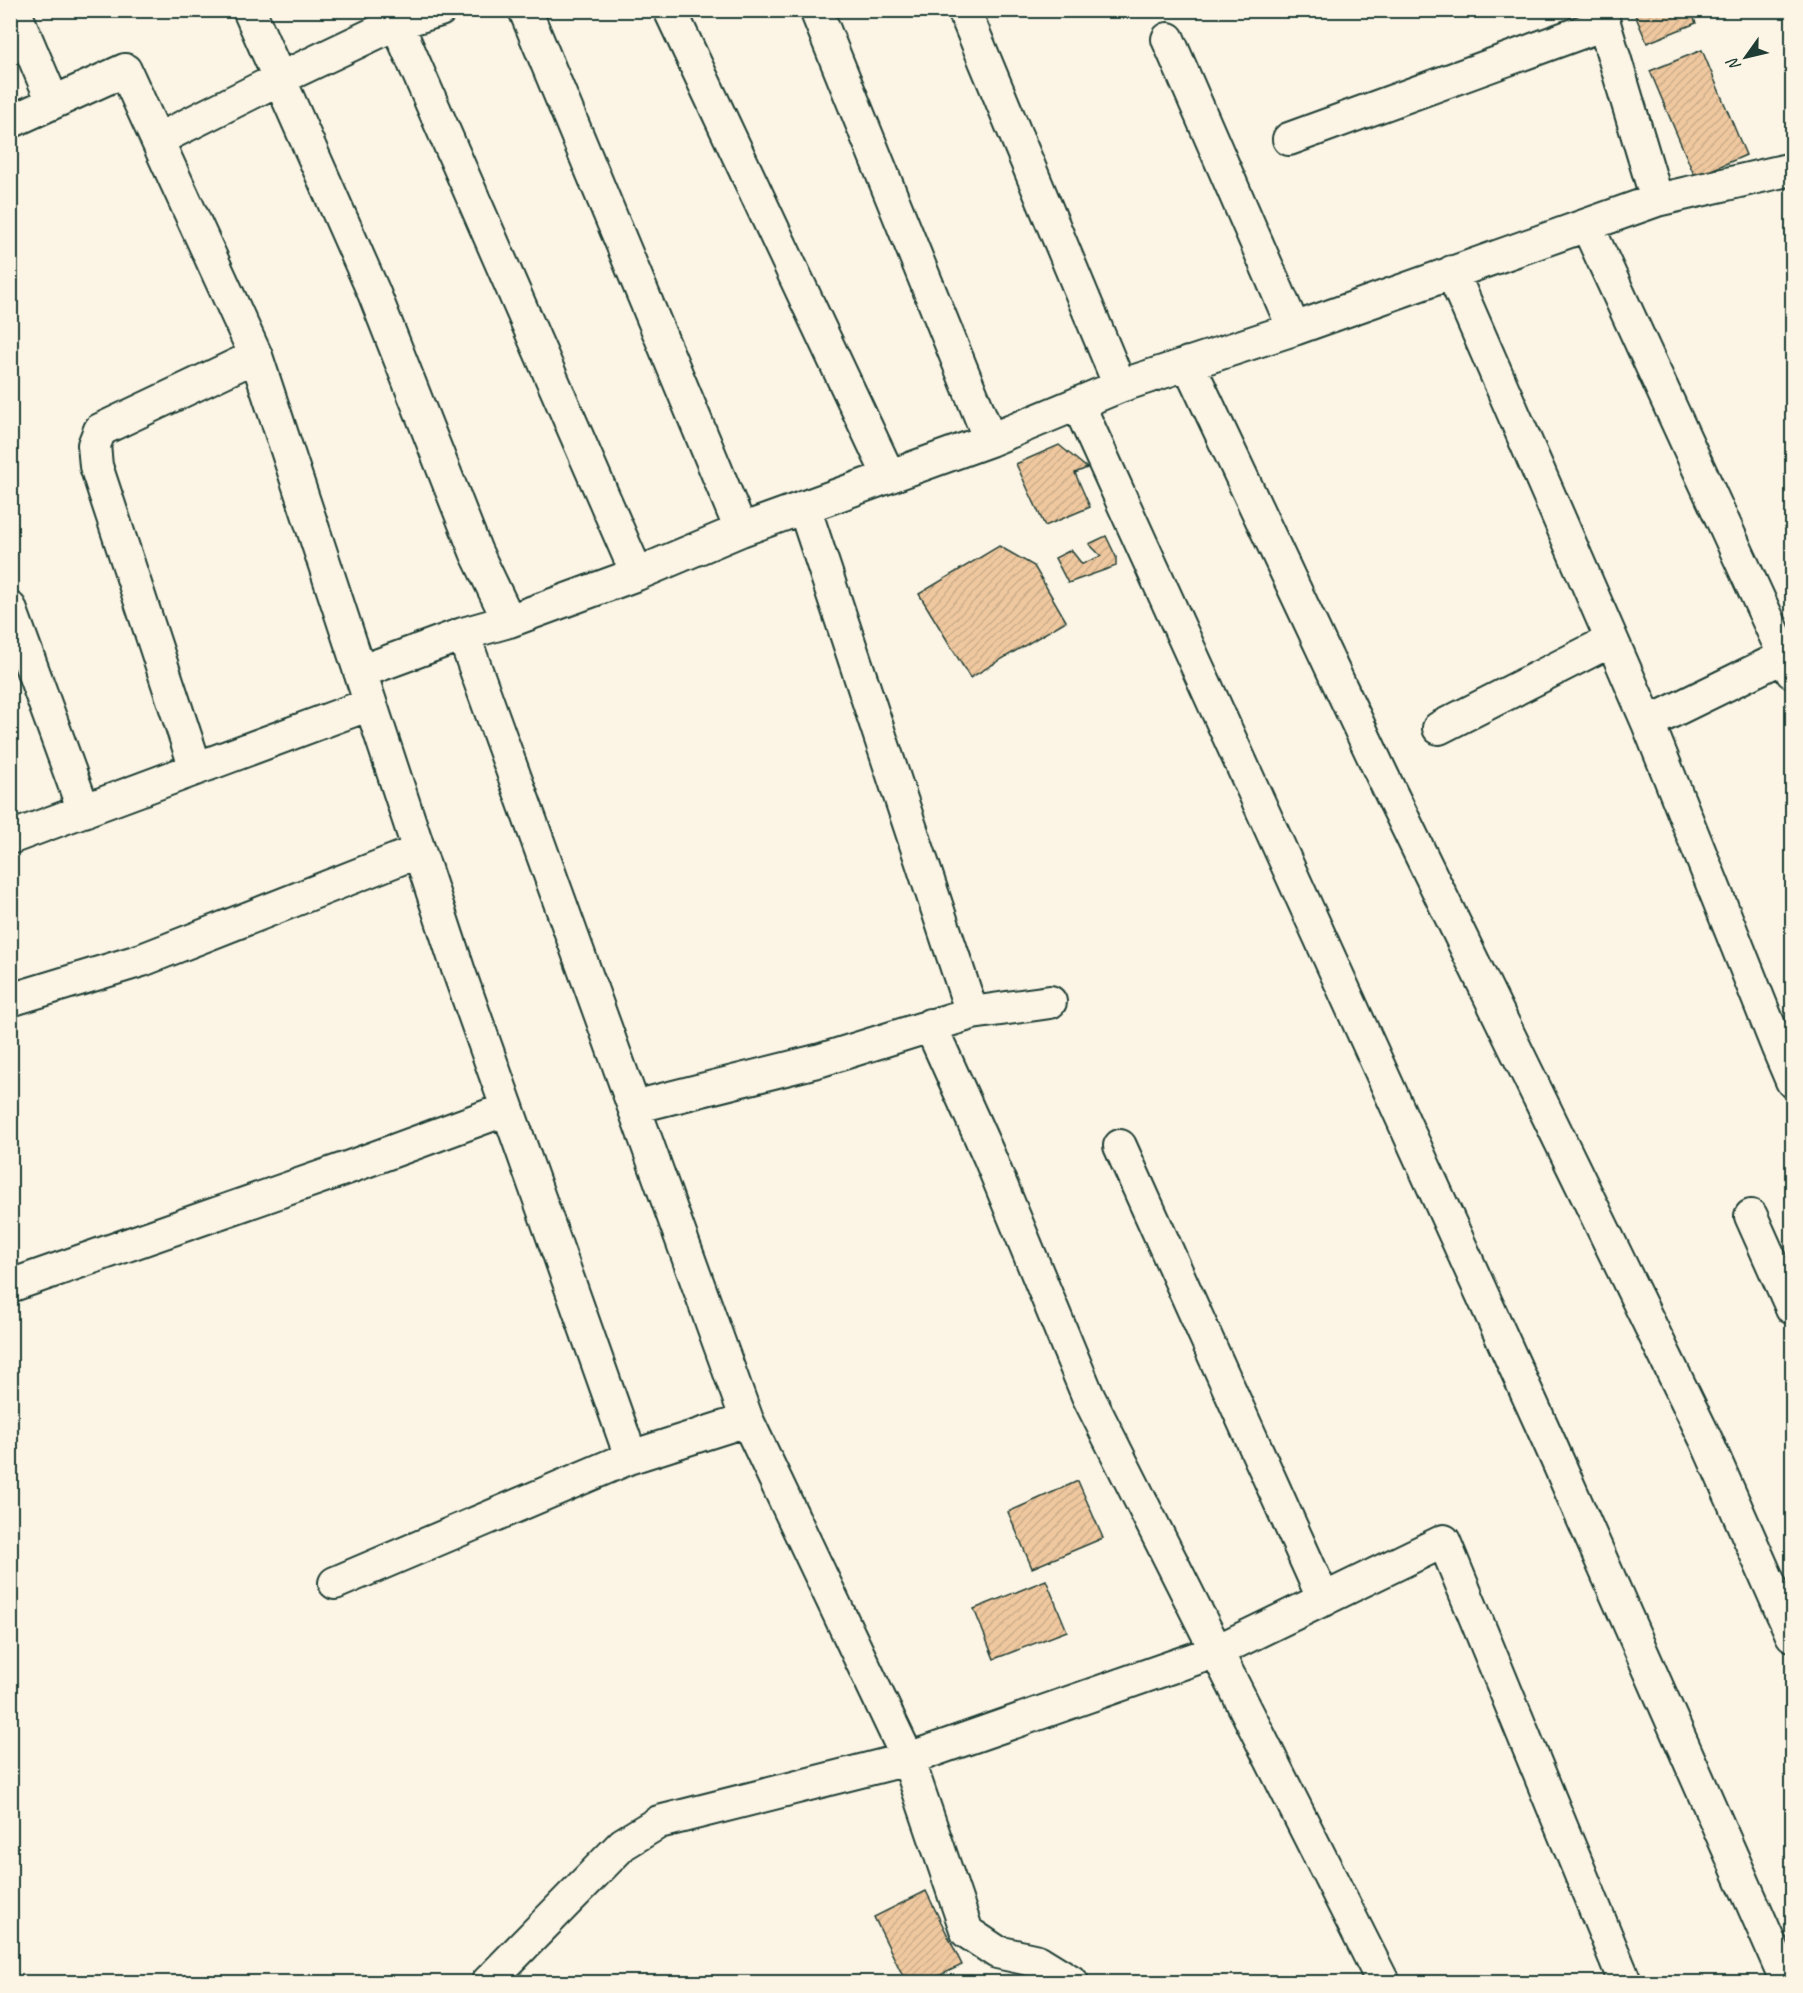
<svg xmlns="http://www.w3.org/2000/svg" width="1803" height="1993" font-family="Caveat,sans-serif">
<defs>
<pattern id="building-hatch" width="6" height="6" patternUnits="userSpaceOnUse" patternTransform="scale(1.5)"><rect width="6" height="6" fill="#efc89f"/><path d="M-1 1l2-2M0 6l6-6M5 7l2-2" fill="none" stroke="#ccad8a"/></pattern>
</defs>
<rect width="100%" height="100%" fill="#fcf5e5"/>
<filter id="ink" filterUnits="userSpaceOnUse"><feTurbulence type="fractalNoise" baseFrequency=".0167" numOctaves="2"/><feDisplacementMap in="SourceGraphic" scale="12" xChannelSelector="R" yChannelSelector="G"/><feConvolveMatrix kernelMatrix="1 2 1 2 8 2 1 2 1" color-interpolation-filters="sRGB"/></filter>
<g filter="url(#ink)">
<!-- building -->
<path fill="url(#building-hatch)" stroke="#1f3d34" stroke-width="1.5" d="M1633,10h57l6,13 -49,20z
M1702,50l44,105 -51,22 -45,-106z
M1059,445l28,23 -12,5 15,34 -45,19 -29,-62z
M1106,536l10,21v9l-48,17 -13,-25 16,-8 11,14 19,-8 -12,-12z
M999,546l35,20 32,55 -96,57 -51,-84z
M1078,1481l25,57 -71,30 -24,-56z
M1046,1580l21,51 -73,28 -20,-50z
M926,1891l36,74 -36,17h-20l-32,-65z"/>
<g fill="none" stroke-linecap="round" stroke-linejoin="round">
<defs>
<path id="street" d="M14,10l39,92
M249,10l125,283 102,259 33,69
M391,10l246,564
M525,10l216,520
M670,10l219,466
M816,10l174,430
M964,10l156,376
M1600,10l57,190
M1168,39l126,290
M10,122l115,-52 131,286 202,613 173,488 116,-37 161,339 59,173 30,20 41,9 34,21
M1289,139l315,-115
M157,140l122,-61 118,-56 43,-13
M1587,225l205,447
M1452,272l196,451 130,325 14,33
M1188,363l194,412 325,667 85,193
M1078,404l473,1042 236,536
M804,507l168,506
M10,608l74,203
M463,634l284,786
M360,672l103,-38 46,-13 128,-47 104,-44 249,-90 130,-54 174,-57 363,-129 135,-31
M1648,723l137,-67
M1439,728l173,-88
M196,769l-100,-303 -2,-21 6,-15 156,-74
M10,838l360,-134
M10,1000l132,-40 277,-109
M930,1025l59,131 99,240 295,586
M634,1107l187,-47 151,-47 78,-11
M1120,1146l204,454
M1751,1216l41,92
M10,1286l337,-118 160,-59
M335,1583l296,-126
M488,1982l135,-138 36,-22 249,-63 309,-108 227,-110 181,441"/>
</defs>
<!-- street casing -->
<use href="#street" stroke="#1f3d34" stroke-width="36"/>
<!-- street -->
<use href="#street" stroke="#fcf5e5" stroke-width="32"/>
</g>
</g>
<!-- margin -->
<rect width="1803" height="1993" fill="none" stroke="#fcf5e5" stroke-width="36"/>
<rect x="18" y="18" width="1767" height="1957" fill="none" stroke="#1f3d34" stroke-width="2" filter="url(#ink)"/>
<!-- north arrow -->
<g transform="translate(1746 57) rotate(236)" stroke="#fcf5e5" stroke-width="4.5" paint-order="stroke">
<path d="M0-4.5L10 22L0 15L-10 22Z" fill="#1f3d34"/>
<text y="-9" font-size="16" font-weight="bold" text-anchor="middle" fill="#1f3d34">N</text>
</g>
</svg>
